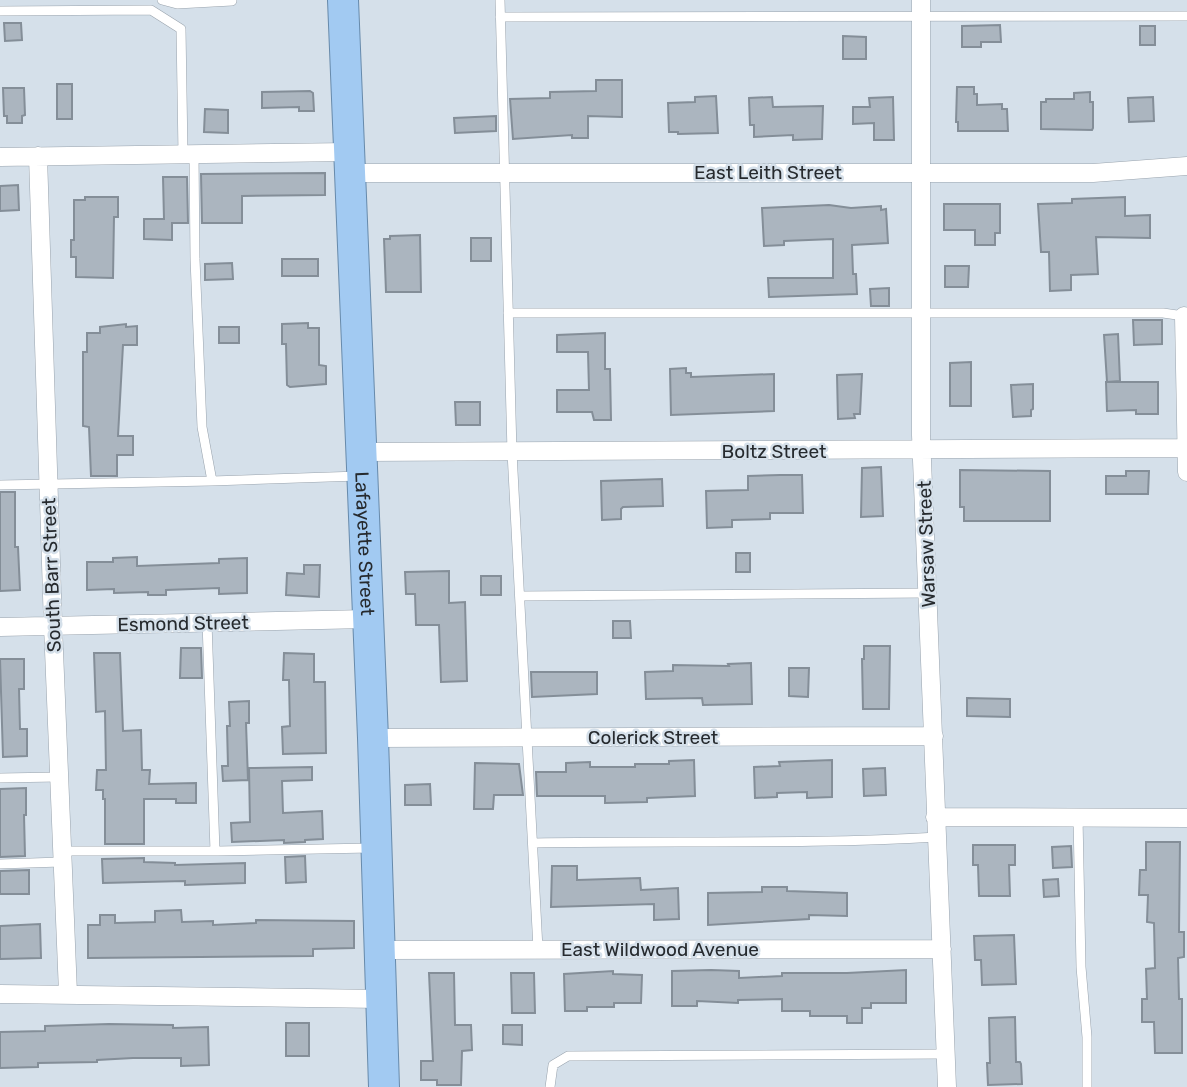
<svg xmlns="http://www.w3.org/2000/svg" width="1187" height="1087" font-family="Rubik,sans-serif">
<rect width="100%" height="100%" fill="#d5e0ea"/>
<!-- building -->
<path fill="#abb5bf" stroke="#848e98" stroke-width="2" d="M4,23h17l1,17 -17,1z
M1000,25l1,17h-20v5h-19v-21z
M1140,26h15v19h-15z
M843,36l23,1v22h-23z
M596,80h26v37l-34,-1v22h-16v-3l-59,4 -3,-40 40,-1v-6l46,-1z
M57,84h15v35h-15z
M957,87h17v7h3v11l25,-1v5h5l1,22h-50v-9h-2z
M3,88h21l1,27 -3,1v7h-15v-7h-3z
M310,91l3,2 1,18h-15v-4l-37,1v-16z
M1090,92v10h3v26l-1,2 -51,-1v-27h5v-3h28v-6z
M716,96l2,37 -40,1v-2h-9l-1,-29 27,-1v-5z
M772,97l1,10 50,-1 -1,33 -29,1v-5l-39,2v-12h-4l-1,-27z
M893,97l1,43h-20v-17l-21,1v-17h17l-1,-9z
M1153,97l1,24 -25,1 -1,-24z
M205,109l23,1v23l-24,-1z
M496,116v15l-41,2 -1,-15z
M325,173v22l-83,1v27h-40l-1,-49z
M163,177h24l1,46h-16v17l-28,-1v-20h20z
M18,185l1,25 -19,1v-25z
M85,197h33v20h-4l-1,61 -37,-1v-20h-5v-17h3v-40h11z
M1125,197v19l25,-1v23l-54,-1 2,37 -27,1v15l-21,1 -1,-39h-8l-3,-48 34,-1v-4z
M944,204h56v29h-5v12h-20v-15h-31z
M829,205l22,3 30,-2v4l5,-1 2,34 -36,2 1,29h3l1,20 -88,3 -1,-19h65v-39l-49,2v4l-20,1 -2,-38z
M420,235l1,57h-35l-2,-53h6v-3z
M471,238h20v23h-20z
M282,259h36v17h-36z
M232,263l1,16 -28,1v-16z
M945,266h24l-1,21h-23z
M889,288v18h-18l-1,-17z
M1133,320h29v24l-28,1z
M308,323v5h11v37l7,1v18l-36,3 -3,-2 -1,-41h-4v-20z
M126,324v3l11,-1v19h-14l-5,91h15v19h-16v21h-26l-2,-49 -6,-1v-74h4v-19h13v-6z
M219,327h20v16h-20z
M605,333v36h5l1,51h-17l-2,-8h-35v-22h32l-1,-38h-31v-17z
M1118,334l2,47 -13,1 -3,-47z
M971,362v44h-21v-43z
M686,368v5h5v4l83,-3v37l-103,4 -1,-46z
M862,374l-2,40h-6l1,4 -17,1 -1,-44z
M1106,382h52v32h-22v-4l-29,1z
M1033,384v25l-2,1v6l-18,1 -2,-32z
M455,402h25v23h-24z
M881,467l2,49 -22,1 1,-49z
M960,470l90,1v50h-86v-14h-4z
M1126,471h23l-1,23h-42v-18h20z
M780,475h22l1,38h-33v6l-38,1v7l-25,1 -1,-37 42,-1v-14z
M662,479l1,27 -40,1 -2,2v10l-19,1 -1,-39z
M0,492h15v55h3l2,43 -20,1z
M736,553h14v19h-14z
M137,557v9l82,-3v-4l28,-1v35l-28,1v-6l-53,2v5h-18v-3l-34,1v-4l-27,1v-28h26v-4z
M304,565h16l-1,32 -33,-2 1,-22 17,1z
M449,571v32l16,-1 2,79 -26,1 -2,-57h-23l-1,-31h-9l-1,-22z
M481,576h20v19h-20z
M613,621h17l1,17h-18z
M864,646h26l-1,63h-26l-1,-50h2z
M181,648h20l1,30h-22z
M94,653h26l3,78 18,-1 1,40h8l-1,14 47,-1v20h-20v-4h-32v45h-39v-45h-2v-9h-7l1,-20h9l-1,-59 -9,1z
M284,653l30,1v28h11l1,71 -43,1 -1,-27 8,-1 -1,-46h-6z
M0,659h24v30h-5l1,40h7v27l-24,1z
M751,663l1,41 -49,1 -1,-7 -56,1 -1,-27 28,-1v-6l56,1 -1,-2z
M789,668h20l-1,29 -19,-1z
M531,672h66v22l-65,3z
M967,698l43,1v18l-43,-1z
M249,701v22h-3l2,57 -25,1 -1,-15h6l-1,-40h3l-1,-24z
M694,760l1,36 -48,2v4l-42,1v-7h-68l-1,-24h30v-9l24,-1v5h45v-3h34v-3z
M832,760v37l-25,1v-6l-30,1v4l-22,1 -1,-31 26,-1 -1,-4z
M475,763l44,1 4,31h-29l-1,14h-19z
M312,767v13l-30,1 1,32 39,-2 1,28 -18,1v2l-21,1v-3l-52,2 -1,-19 19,-1 -1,-54z
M885,768l1,27 -22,1 -1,-27z
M430,784l1,21h-26v-20z
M26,788v27h-2l1,41 -25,1v-68z
M1146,842h34l-1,90h5v25l-6,1 1,41h3v54h-27l-1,-31h-12v-23h5l-1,-30 9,-1 -1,-45 -7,-1 1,-27h-9l1,-25h6z
M973,845h42v20h-6l1,31h-31l-1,-31h-5z
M1071,846l1,21 -19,1 -1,-21z
M305,856l1,26 -20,1 -1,-26z
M144,858v4l31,1v2l70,-2v20l-60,2v-4l-82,2 -1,-24z
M552,866h25v14l63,-2 1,12 37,-2 1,31 -25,1v-16l-103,3z
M29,870v24h-29v-23z
M1058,879l1,17 -15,1 -1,-17z
M762,887h25v4l60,2v23l-38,-1v4l-101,6v-32l54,-1z
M181,910l1,12 31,-1v4l43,-2v-3l98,1v27l-41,1v7l-225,2v-33h12v-10h15v8l40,-1v-11z
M40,924l1,34 -41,1v-33z
M1014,935l2,49 -34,1 -1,-25h-6l-1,-24z
M711,970l28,1v7l43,-2v-3h65l59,-3v33h-35v5h-9v15h-15v-7h-37v-5h-28v-12l-44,1v3l-41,-2v5h-25v-35z
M613,971v3l29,1 -1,28h-27v4h-27v4h-22l-1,-37z
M429,973h25l1,52h16l1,25 -10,1 -1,34h-24v-5h-16v-19h12z
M511,973h23l1,40h-23z
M1015,1017l1,45h4l1,2 1,20 -34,1 -1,-22h3l-1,-45z
M286,1023h23v33h-23z
M109,1024l64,1v3l35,-1 1,38 -28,1v-8h-48l-36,2v2l-59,1v4l-38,1v-36l45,-1v-5z
M503,1025h19v20l-19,-1z"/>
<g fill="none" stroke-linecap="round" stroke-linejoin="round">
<defs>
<path id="service" d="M162,0l15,4 55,-3
M500,0l12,452 26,497
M0,11l151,-1 30,19 2,125
M500,17l687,-1
M194,154l1,105 7,168 10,54
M508,313h655l21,3
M0,485l212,-4 147,-5
M520,596l408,-3
M207,622l8,229
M0,778l58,-1
M1078,817l3,150 6,70v50
M533,843c135,-3 270,2 405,-6
M61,851h157l153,-3
M0,864l61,-2
M550,1087l3,-22 15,-9 378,-2"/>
<path id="minor" d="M921,0v435l26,652
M38,156l15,470 15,367
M0,157l349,-5
M349,173h744l94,-7
M1184,316l3,156
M362,452l824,-4
M0,627l367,-8
M373,738l561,-2
M935,817l252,1
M379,950l563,-1
M0,994l381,5"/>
<g id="trunk">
<path id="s1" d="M343,0l30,738 11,349"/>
</g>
</defs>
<!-- service casing -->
<use href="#service" stroke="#99a3ad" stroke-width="10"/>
<!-- minor casing -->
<use href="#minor" stroke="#99a3ad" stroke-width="19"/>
<!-- trunk casing -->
<use href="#trunk" stroke="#678aab" stroke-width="32"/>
<!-- service -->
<use href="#service" stroke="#fff" stroke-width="9"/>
<!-- minor -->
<use href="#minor" stroke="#fff" stroke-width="18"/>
<!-- trunk -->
<use href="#trunk" stroke="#a2caf2" stroke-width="30"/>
</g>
<g text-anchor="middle" stroke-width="5" stroke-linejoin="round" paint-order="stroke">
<!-- street labels -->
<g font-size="19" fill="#262a2e" stroke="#d5e0ea">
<text x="768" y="179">East Leith Street</text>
<text x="774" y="458">Boltz Street</text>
<text dy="7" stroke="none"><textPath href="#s1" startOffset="544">Lafayette Street</textPath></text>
<text transform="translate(926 544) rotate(-92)" y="7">Warsaw Street</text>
<text transform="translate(51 575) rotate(-92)" y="7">South Barr Street</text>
<text transform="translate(183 623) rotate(-1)" y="7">Esmond Street</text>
<text x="653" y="744">Colerick Street</text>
<text x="660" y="956">East Wildwood Avenue</text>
</g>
</g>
</svg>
